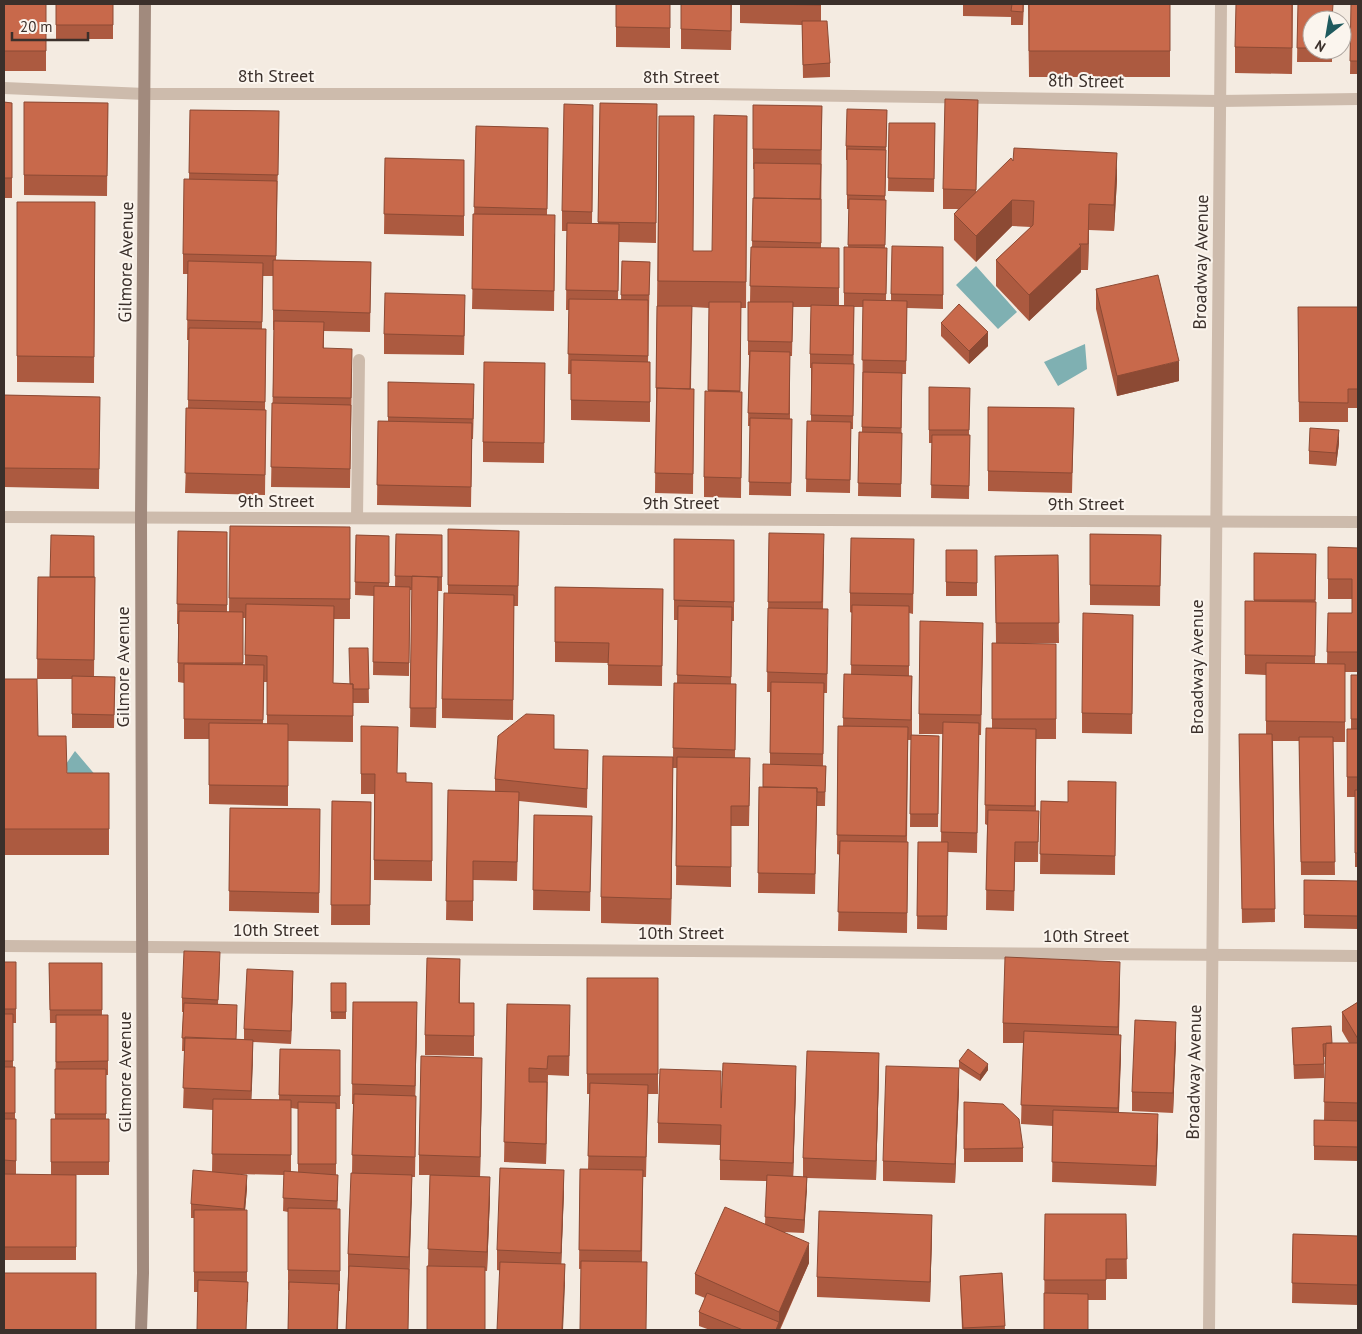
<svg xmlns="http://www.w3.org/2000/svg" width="1362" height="1334" font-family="'PT Sans',sans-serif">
<rect width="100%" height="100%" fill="#f4ebe1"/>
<!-- water -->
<path fill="#7fb0b2" d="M976,266l41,46 -19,17 -42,-44z
M1085,344l2,25 -29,17 -14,-24z
M75,751l33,39h-37l-5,-26z"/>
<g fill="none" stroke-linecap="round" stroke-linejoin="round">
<!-- service -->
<path stroke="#cdbbac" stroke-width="12" d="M357,518l2,-158"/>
<!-- minor -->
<path stroke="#cdbbac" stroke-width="12" d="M4,88l141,6h563l512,7 138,-2
M4,517l1354,5
M4,946l1354,10"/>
<!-- tertiary -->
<path stroke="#cdbbac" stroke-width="12" d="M1209,1330l12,-1326"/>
<!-- secondary -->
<path stroke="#a18a7d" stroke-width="12" d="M141,1330l2,-57 -2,-755 4,-514"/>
</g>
<!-- wall -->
<path fill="#ac5a40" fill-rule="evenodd" d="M4,4h42v67h-42z
M56,4h57v35h-57z
M616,4h54v44l-54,-1z
M681,4h51l-1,46 -50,-1z
M740,4h81v17l9,42v14l-27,1 -1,-53 -62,-2z
M963,4h61l-1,21h-12v-8l-48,-1z
M1028,4h142v73h-141z
M1293,4l-1,70 -57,-1v-26z
M1298,4l14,16v30h20v12h-35z
M1351,4h7v70h-8z
M978,100l-2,92 37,-31 104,18 -3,52 -25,-1 -1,40h-7v2l-52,49 -33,-35v-26l35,-33 -19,-1 -36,36 -22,-22v-26l4,-5h-15v-20z
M4,102l8,1v95h-8z
M24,102l84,1 -1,93 -83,-1z
M600,103l57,1 -1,139 -37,-1 -1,58h3l1,-39 28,1 -2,100h2v60l-79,-2v-46h-3l1,-64h-3l1,-79h-5v-20l31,-87 -1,99h6z
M753,105l69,1 -1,142h18v57h5v-58l4,1 1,-39h-2v-49h-1v-14l41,-36 -2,90v48h2l-1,52 5,1v-7l52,-47v62l-36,-1 -1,66h-4l-1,123 -43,-1 1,-64h3l1,-125h-9l-1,122h-2l-1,64 -44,-1 1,-71h4v-53h-1v-14l1,-47h-18l-1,49h-2v63h2l-1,77 -42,-1 1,-69h-2l1,-71h-1v-53h2l1,-55h1l1,-49h1v-29h-1z
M190,110l89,1 -3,149 95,2 -1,70 -46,-1v17l28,21 -2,119 -79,-1 3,-157h-1v-54h-10l-1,53h4l-1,81h1l-1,85 -80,-2 3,-85 1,-68h-2l1,-66h-5v-20l6,-75z
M659,116l34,135h19l35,-135 -1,192h-5l-1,84h2l-1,106 -37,-1v-20l4,-86 1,-83 -17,-1 -1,82h3l-1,105 -38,-1z
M889,123h46l-1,69 -46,-1z
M476,126l72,2 -1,87 8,20 -1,76 -82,-2z
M385,158l79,2v76l-80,-2z
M17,202h78l-1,181 -77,-1z
M1096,289l83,92 -62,15 -21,-87z
M1298,307h60v101h-10v14h-49z
M465,315l-1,40 -80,-1v-20z
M941,323l47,23 -19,18 -28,-28z
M545,363l-1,100 -61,-1v-20z
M388,382l86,22 -1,35h-1l-1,68 -94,-2 1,-84h10z
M970,388l-1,47h1l-1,64 -38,-1 1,-55h-3v-13z
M4,395l96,2 -1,92 -95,-2z
M988,407l86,1 -2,85 -84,-2z
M1339,443l-3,23 -27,-2v-13z
M230,526l120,1v92h-16l-1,64 17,1 18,-36 1,55h-16v39l-65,-1v65l-79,-2v-65h-25v-56l-6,-1v-58h-1l1,-93 49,1v80h2zM243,618h2v47h-2zM264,682h3v42h-4z
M448,529l71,2 -1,75h-4l-1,114 -71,-2v-19l6,-106z
M769,533l55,21 -1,55 5,20 -1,64h-3l-1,73h3l-1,40h-8l-2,88 -57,-1 1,-106h4l7,-22v-73h-3z
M396,534l46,1v56h-4l-2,137 -26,-1 2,-137h-2l-1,86 -36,-1 1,-79 -19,-1 1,-60 33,1v51h6z
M1090,534l71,1 -1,71 -70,-1z
M674,539l60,1v81h-2l-1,63h5l-1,74 15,20 -1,48h-18v61l-55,-2 1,-117h-4l-2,157 -70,-2v-26l72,-140 1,-74h3l1,-63h-4z
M914,539l-1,75 -4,-1v63h3v59l27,1 -1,91h-28l1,-87h-3l-1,102h1l-1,91 -69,-2 2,-76 -3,-1 1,-128h5l1,-52 7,1 1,-62 -2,-1v-19z
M1328,547l30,1v124h-13v70h-12l2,133h-34l-2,-134h-26l2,181 -33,1 -3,-189h27v-59l-21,-1v-73h9v-48l62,1 -1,110h12l1,-51h24v-14h-24z
M946,550h31v46h-31z
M1058,555l1,88h-63l-1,-87z
M38,577h57l-1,100h21l-1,51h-42v-49h-35z
M555,587l108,2 -1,97 -54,-1v-22l-53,-1z
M1133,615l-1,119 -50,-1v-20z
M983,642l-2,93h-2l-2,118 -29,-1 -1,78 -30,-1 1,-87h23l2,-108h-24v-20z
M992,643l64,1v95h-20v72h3l-1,51h-23l-1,49 -28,-1 1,-85 -2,-1 1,-96h6z
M1351,675h7v192h-3v-70h-8v-68h4z
M4,679l34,57 29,37h42v82h-105z
M361,726l36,47 9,9 26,1v98l-58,-1v-86h-13z
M554,749l34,1 -1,58 -68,-7 -2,80 -44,-1v41l-27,-1 2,-130 47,1v-12z
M1116,782l-1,93 -75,-1 1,-73 27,1z
M332,801l39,1 -1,123h-39z
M230,808l90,1 -1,104 -90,-2z
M534,815l58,1 -2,95 -57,-1z
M1358,881v48l-54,-1v-13z
M460,959v44l14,20v33l-49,-1v-20z
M4,962h12v61h-3v44h2v52h1v55h-12z
M49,963h53v52h6v60h-2v44h3v56h-33v85h-72v-86l47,1v-56h4l1,-96h-6z
M220,966l-2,38 19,14 -1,21 8,1v-11l49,-45 -2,60 -38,-2 -2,57 28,1 1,-51 60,1v59h-4v66l2,13 -1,21h3v82h-1l-1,39h-50l1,-40h-1v-78l-5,-1 1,-36 -45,-1 8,14 -2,22h2v72l1,20 -50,-10h-4v-74h-3v-14l21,-32 1,-62 -30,-2 2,-57h-3l1,-39h-1v-14zM291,1108l7,1v63h-7z
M587,978h71v116h-10l-2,83h-3l-1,85 -63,7 1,-100h8l2,-75h-3z
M1120,981l-1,54 2,20 -2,58 39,21 -2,52 -104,-4 1,-56 -32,-2 2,-81h-20v-20z
M331,983h15v36h-15z
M353,1002l64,20 -2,74 1,20 -1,61h-3l-4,153h-62l2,-56v-20l4,-81 1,-69h-1z
M1358,1002v159l-44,-1v-14l10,-26 1,-63h-1v21l-30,1 -2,-51 40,15h17l-7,-12v-19z
M507,1004l63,21 -1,51 -21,-1 -2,89 -42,-2z
M1176,1041l-3,72 -41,-2v-19z
M959,1061l29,9 -8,11 -21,-13z
M879,1073l-3,107 -69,-2 -3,55 -22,-1 27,31 -29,67h-70l-11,-4v-14l6,-14 -10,-4v-20l70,-50 2,-43 -47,-1v-35l-62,-2v-20l138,-37 -3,90 10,1v-19z
M482,1078l-2,99 10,20 -3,74 -59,-5 2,-91h-11v-20z
M959,1088l-4,95 -72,-2v-20z
M964,1102l59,46v14h-59z
M564,1190l-3,74 4,20 -68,-14v-20z
M1045,1214h81l1,65h-21v21h-18l-44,30z
M1293,1234l65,2v69l-66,-2z
M932,1235l-2,67 -113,-5v-20z
M1002,1273l3,57h-43l-2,-54z"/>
<!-- shaded-wall -->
<path fill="#8c4a34" d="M1117,153v26l-3,52v-26z
M1012,200v26l-36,36v-26z
M1089,204v26l-1,40v-26z
M1081,246v26l-52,49v-26z
M988,332v14l-19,18v-13z
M1179,361v20l-62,15v-20z
M1339,430v13l-3,23v-13z
M673,757v26l-2,142v-26z
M1120,962v19l-2,66v-20z
M293,971v13l-2,60v-13z
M417,1002v20l-2,84v-20z
M1176,1022v19l-3,72v-20z
M1121,1035v20l-3,73v-20z
M253,1040v20l-2,51v-20z
M879,1053v20l-3,107v-19z
M482,1058v20l-2,99v-20z
M988,1064v6l-8,11v-6z
M796,1066v20l-3,97v-20z
M959,1068v20l-4,95v-19z
M547,1082v20l-1,62v-20z
M1158,1114v20l-2,52v-20z
M564,1170v20l-3,82v-19z
M247,1175v13l-3,34v-13z
M338,1175v13l-1,27v-14z
M412,1175v20l-3,81v-19z
M490,1177v20l-3,74v-19z
M807,1177v13l-3,43v-13z
M932,1215v20l-2,67v-20z
M809,1243v20l-30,67v-18z
M565,1264v20l-2,46h-1z
M779,1322v8h-3z"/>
<!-- building -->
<path fill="#c8694b" stroke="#8c4a34" d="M4,4h42v47h-42z
M56,4h57v21h-57z
M616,4h54v24l-54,-1z
M681,4h50v27l-50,-2z
M759,4h62v1z
M1012,4h11v8l-12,-1z
M1029,4h141v47h-141z
M1236,4h56v44l-57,-1z
M1298,4h35l-1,16h-20v28h-15z
M1351,4h7v57h-8z
M802,21h25l3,42 -27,2z
M945,99l33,1 -2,90 -33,-1z
M4,102l8,1v75h-8z
M24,102l84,1 -1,73 -83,-1z
M600,103l57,1 -1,119 -58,-1z
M564,104l29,1 -1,107 -30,-1z
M753,105l69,1 -1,44 -68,-1z
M847,109l40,1 -1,37 -40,-1z
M190,110l89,1 -1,64 -89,-2z
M714,115l33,1 -1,166 -88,-1 1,-165h35l-1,135h19z
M889,123h46l-1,56 -46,-1z
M476,126l72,2 -1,81 -73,-2z
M1014,148l103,5 -3,52 -25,-1 -1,40h-9l2,2 -52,49 -33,-35 37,-35 1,-24 -22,-1 -36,36 -22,-22 57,-56 2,3z
M847,149l39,1 -1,46 -38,-1z
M385,158l79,2v56l-80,-2z
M754,163l67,1 -1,35 -66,-1z
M184,179l93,2 -1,75 -93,-2z
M753,198l68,1v44l-69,-2z
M849,199l37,1 -1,45h-37z
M17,202h78l-1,155 -77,-1z
M473,214l82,1 -1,76 -82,-2z
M567,223l52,1 -1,67 -52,-1z
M892,246l51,1v48l-52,-1z
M751,247l88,1v40l-89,-2z
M844,247l43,1 -1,46 -42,-1z
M273,260l98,2 -1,51 -97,-3z
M188,261l75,2 -1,59 -75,-2z
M622,261l28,1 -1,33h-28z
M1158,275l21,86 -62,15 -21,-87z
M385,293l80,2 -1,41 -80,-2z
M569,299l79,1v56l-80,-2z
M863,300l44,1 -1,60 -44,-1z
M709,302h32l-1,89 -32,-1z
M748,302h45l-1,40 -44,-1z
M959,304l29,28 -19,19 -28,-28z
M811,305l43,1 -1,49 -43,-1z
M657,306h35l-2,83 -34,-1z
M1298,307h60v82h-10v14l-49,-1z
M274,321l50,1 -1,26 29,1 -1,49 -78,-1z
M189,328l77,1 -1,73 -77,-2z
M750,351l40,1 -1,62 -41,-1z
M571,360l79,2v40l-79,-2z
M484,362l61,1 -1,80 -61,-1z
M812,363l42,1 -1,52 -42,-1z
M863,372l39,1 -1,55 -39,-1z
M388,382l86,2 -1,35 -85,-2z
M929,387l41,1 -1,42h-40z
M657,388l37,1 -1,85 -38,-1z
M705,391l37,1 -1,86 -37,-1z
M4,395l96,2 -1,72 -95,-1z
M272,403l79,2 -1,64 -79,-2z
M988,407l86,1 -2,65 -84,-2z
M186,408l80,2 -1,65 -80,-2z
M750,418l42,1 -1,64 -42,-1z
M378,421l94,2 -1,64 -94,-2z
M807,421l44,1 -1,58 -44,-1z
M1310,428l29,2 -3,23 -27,-2z
M859,432l43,1 -1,51 -43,-1z
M932,435h38l-1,51 -38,-1z
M230,526l120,1v72l-121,-1z
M448,529l71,2 -1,55 -70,-1z
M178,531l49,1v73l-50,-1z
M769,533l55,1 -2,68h-54z
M396,534l46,1v42l-47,-1z
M1090,534l71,1 -1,51 -70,-1z
M51,535l43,1v41h-44z
M356,535l33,1v47l-34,-1z
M851,538l63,1 -1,55 -63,-1z
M674,539l60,1v62l-60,-2z
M1328,547l30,1v104h-31l1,-39h24v-34h-24z
M946,550h31v33l-31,-1z
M1254,553l62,1 -1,46h-61z
M1058,555l1,68h-63l-1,-67z
M412,576l26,1 -2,131h-26z
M38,577h57l-1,83 -57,-1z
M374,586l36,1 -1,76 -36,-1z
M555,587l108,2 -1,77 -54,-1 1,-22 -54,-1z
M444,593l70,2 -1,105 -71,-1z
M1245,601l71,1 -1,54 -70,-1z
M246,604l88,2 -1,77 20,1v32l-86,-1v-59l-22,-1z
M852,605l57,1v60l-58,-1z
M678,606l54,1 -1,70 -54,-2z
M768,608l60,1 -1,65 -60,-2z
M179,611l64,1v51h-65z
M1083,613l50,2 -1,99 -50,-1z
M920,621l63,2 -2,92 -62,-1z
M992,643l64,1v75h-64z
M349,648h19l1,41h-16v-5h-3z
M1266,663l79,1v58l-79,-1z
M184,664l80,1 -1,55 -79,-1z
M844,674l68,2 -1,44 -68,-2z
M1351,675h7v44h-7z
M72,676l43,1 -1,38 -42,-1z
M4,679h33l1,57h28l1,37h42v56h-105z
M771,682l53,1 -1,71 -53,-1z
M674,683l62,1 -1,66 -62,-2z
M526,714l28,1v34l34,1 -1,39 -92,-10 3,-43z
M943,722l36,1 -2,110 -36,-1z
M209,723l79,1v62l-79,-1z
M361,726l37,1 -1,46h9v9l26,1v78l-58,-1 1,-86h-14z
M838,726l70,1 -2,109 -69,-1z
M986,728l50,1 -1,77 -50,-1z
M1347,729h11v48h-11z
M1239,734h33l3,175h-33z
M911,735l28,1 -1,78h-28z
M1299,737h34l2,125h-34z
M603,756l70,1 -2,142 -70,-2z
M677,757l73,1 -1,48h-18v61l-55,-1z
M763,764l63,2 -1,26h-8v-4l-54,-1z
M1068,781l48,1 -1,74 -75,-2 1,-53 27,1z
M759,787l58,1 -2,86 -57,-1z
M448,790l71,2 -2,70 -44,-1v40h-27z
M1355,790h3v63h-3z
M332,801l39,1 -1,103h-39z
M230,808l90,1 -1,84 -90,-2z
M988,810l51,1 -1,31h-23l-1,49 -28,-1z
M534,815l58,1 -2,76 -57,-2z
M840,841l68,1 -1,71 -69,-1z
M918,842h30l-1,74h-30z
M1304,880l54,1v35l-54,-1z
M184,951l36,1 -2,48 -36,-2z
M1005,957l115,5 -2,65 -115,-4z
M427,958l33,1 -1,44h15v33l-49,-1z
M4,962h12v47h-12z
M49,963h53v47h-52z
M247,969l46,2 -2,60 -47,-2z
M587,978h71v96h-71z
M331,983h15v29h-15z
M353,1002h64l-2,84 -63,-2z
M1358,1002v37l-16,-27z
M184,1003l53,2 -1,34 -54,-1z
M507,1004l63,1 -1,51h-21l-1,13 -18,-1v14h18l-1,62 -42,-2z
M4,1014h9v47h-9z
M56,1015h52v46l-52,1z
M1135,1020l41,2 -3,71 -41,-1z
M1331,1026l1,17 -9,1 1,20 -30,1 -2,-37z
M1024,1031l97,4 -3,73 -97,-3z
M185,1037l68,3 -2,51 -68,-3z
M1326,1043h32v60l-34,-1z
M280,1049l60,1v46l-61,-1z
M968,1049l20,15 -8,11 -21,-14z
M807,1051l72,2 -3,108 -73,-3z
M421,1056l61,2 -2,99 -61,-2z
M723,1063l73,3 -3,97 -73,-3 1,-35 -63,-2 2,-54 61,2v37z
M886,1066l73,2 -4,96 -72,-3z
M4,1067h11v46h-11z
M55,1069h51v45h-51z
M590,1083l58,2 -2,72 -58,-1z
M354,1094l62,2 -1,61 -63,-2z
M213,1099l78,1v55l-79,-1z
M298,1102l38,1v61h-38z
M964,1102l39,2 16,15 4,29 -59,1z
M1053,1110l105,4 -2,52 -104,-4z
M4,1119h12v42l-12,-1z
M51,1119h58v43h-58z
M1314,1120l44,1v26l-44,-1z
M500,1168l64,2 -3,83 -64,-3z
M580,1169l63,1 -2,81 -62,-1z
M193,1170l54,5 -3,34 -53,-5z
M284,1171l54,4 -1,26 -54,-3z
M351,1173l61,2 -3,82 -61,-3z
M4,1174l72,1v72h-72z
M430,1175l60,2 -3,75 -59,-3z
M767,1175l40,2 -3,43 -39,-3z
M725,1207l84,36 -30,69 -84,-38z
M288,1208l52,1v62l-52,-1z
M194,1210h53v62h-53z
M819,1211l113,4 -2,67 -113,-5z
M1045,1214h81l1,45h-21v21h-62z
M1293,1234l65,2v49l-66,-2z
M581,1261l66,1 -1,68h-66z
M500,1262l65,2 -3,66h-65z
M349,1266l60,3 -1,61h-62z
M427,1266l58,1v63h-58z
M4,1273h92v57h-92z
M1002,1273l3,53 -42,2 -3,-52z
M198,1280l50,2 -2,48h-49z
M289,1282l50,2 -2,46h-49z
M707,1293l72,29 -3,8h-33l-44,-18z
M1044,1293l44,1v36h-44z"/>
<g text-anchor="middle" stroke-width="4" stroke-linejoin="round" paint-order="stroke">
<!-- street labels -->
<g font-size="18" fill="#3b302b" stroke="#fbf5ee">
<text x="276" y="82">8th Street</text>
<text x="681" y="83">8th Street</text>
<text transform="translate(1086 81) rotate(1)" y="6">8th Street</text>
<text transform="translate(126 262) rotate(-89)" y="6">Gilmore Avenue</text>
<text transform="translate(1201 262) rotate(-89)" y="6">Broadway Avenue</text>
<text x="276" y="507">9th Street</text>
<text x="681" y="509">9th Street</text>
<text x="1086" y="510">9th Street</text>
<text transform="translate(123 667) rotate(-90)" y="6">Gilmore Avenue</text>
<text transform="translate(1197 667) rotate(-90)" y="6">Broadway Avenue</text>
<text x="276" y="936">10th Street</text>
<text x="681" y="939">10th Street</text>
<text x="1086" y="942">10th Street</text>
<text transform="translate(125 1072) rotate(-90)" y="6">Gilmore Avenue</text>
<text transform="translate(1194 1072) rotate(-89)" y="6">Broadway Avenue</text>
</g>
</g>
<!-- border -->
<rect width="1362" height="1334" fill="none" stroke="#3b302b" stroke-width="10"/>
<!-- north arrow -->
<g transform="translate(1327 35) rotate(211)"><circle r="24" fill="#fbf5ee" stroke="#aea6a0"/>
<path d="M0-4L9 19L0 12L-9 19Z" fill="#1f5a5e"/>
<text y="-8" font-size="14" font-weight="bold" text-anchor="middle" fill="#3b302b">N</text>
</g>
<!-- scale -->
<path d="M12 32v8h76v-8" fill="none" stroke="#3b302b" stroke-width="2.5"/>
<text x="20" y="32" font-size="15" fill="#3b302b" stroke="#fbf5ee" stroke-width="4" paint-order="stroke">20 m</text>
</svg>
